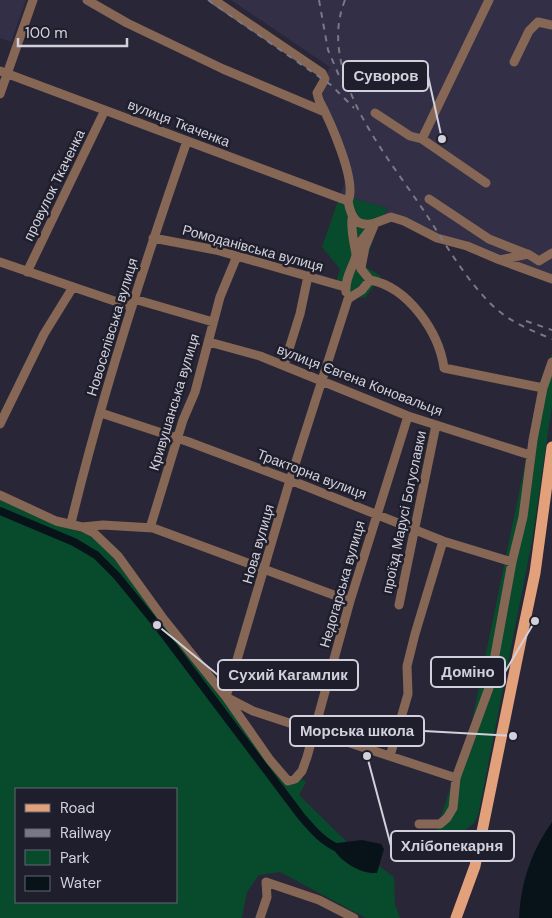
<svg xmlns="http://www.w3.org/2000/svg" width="552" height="918" font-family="'DM Sans',sans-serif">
<rect width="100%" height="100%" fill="#292737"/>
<!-- built -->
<path fill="#322f46" d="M0,0h26l-15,42 -11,-4z
M231,0h321v282l-147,-57 -24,-7 7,-10 -48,-13 4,-10 1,-14 -30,-80 15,-24z"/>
<!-- green -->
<path fill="#074a2c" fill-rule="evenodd" d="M340,195l48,13 -7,10 -17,48 17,10 -16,22 -8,-1 -22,-11 5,-17 -18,-22z
M552,353v52l-20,136 -54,275 -4,7 -27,22 -14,-4 39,-120 68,-330z
M0,500l57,25 30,9 14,8 186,242 13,-6 6,4 -7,13 49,48 -16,3c14,14 23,26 44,27l3,-7 15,11 1,27 5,14h-34l-86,-46 -21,3 -12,17 -5,26h-242zM16,789h160v113h-160z"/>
<!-- water -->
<path fill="#071319" d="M552,822v96h-33c2,-36 12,-66 33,-96z
M362,840l19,4 3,5 -7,24c-17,1 -36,-11 -45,-26l5,-4z"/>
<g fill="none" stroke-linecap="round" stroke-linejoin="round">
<!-- canal -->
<path stroke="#071319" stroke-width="8" d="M0,511l74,31 22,13 21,21 40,49 144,191c12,14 23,27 39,33"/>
<!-- minor -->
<path stroke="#866654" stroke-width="9" d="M87,0l40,23 96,46 102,43
M214,0l108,73 3,6 -8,14 2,7c10,19 39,82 29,101
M514,62l15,-31 9,-9 14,3
M0,71l348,130
M0,94l33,-94
M375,113l35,23 12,3 64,44
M422,139l67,-139
M429,199l60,40 38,15
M348,201c3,17 9,27 27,22l-13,17 -6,16 5,13 9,11 -8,10 -14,9 -58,181 -64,217 44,63 18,21 7,-2 7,-8 5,-14 43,-156 58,-185
M153,238l63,12 129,37
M503,261l49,18
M0,262l132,45
M361,268l4,-21 10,-24 16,-6 13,4 33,17 30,8 33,14 28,-6 11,7 13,-8
M27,272l78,-162
M370,280c38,7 69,52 74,88l99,20
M346,292c-2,-14 10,-30 10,-38 -2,-12 -5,-22 -4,-35
M134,299l79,23
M209,342l51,14 148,60 122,39
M284,365l16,-51 8,-38
M101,413l88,29 101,38 153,61 69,21
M0,424l44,-90 29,-47
M0,495l56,26 26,6 21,-2 50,3 197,73
M71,523c31,-129 72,-256 116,-382
M82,527l12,6 24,23 44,61 64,80 27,14 203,67
M150,528l33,-108 12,-28 25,-95 17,-41
M399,605l37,-180
M390,756l18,-62 -1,-28 8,-32 28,-93
M419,824h21l7,-6 6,-10 3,-30 33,-90 23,-126 11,-45 10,-77 10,-52 9,-26
M260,918l7,-21 -1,-15 53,18 35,18"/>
<!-- major -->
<path stroke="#e3a17b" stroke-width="11" d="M456,918l19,-52 47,-231 13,-62 17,-126"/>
<!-- rail -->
<path stroke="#797885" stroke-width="2" stroke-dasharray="6 6" stroke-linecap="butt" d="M208,0l123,85 23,23
M319,0l9,50 12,28
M345,0c-10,25 -8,48 -1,74 15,50 51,94 80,137 21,32 41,68 69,95 17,16 37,24 59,33
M526,321l26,9"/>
</g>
<g text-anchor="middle" stroke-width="5" stroke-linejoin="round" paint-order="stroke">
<!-- street labels -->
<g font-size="14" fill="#d2d1db" stroke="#1f1e2d">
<text transform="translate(179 123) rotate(21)" y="5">вулиця Ткаченка</text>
<text transform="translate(54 185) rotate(-64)" y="5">провулок Ткаченка</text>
<text transform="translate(253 248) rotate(15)" y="5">Ромоданівська вулиця</text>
<text transform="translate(112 327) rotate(-73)" y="5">Новоселівська вулиця</text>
<text transform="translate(360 380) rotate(21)" y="5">вулиця Євгена Коновальця</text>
<text transform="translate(174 402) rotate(-73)" y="5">Кривушанська вулиця</text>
<text transform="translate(312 474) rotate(21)" y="5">Тракторна вулиця</text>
<text transform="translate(404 512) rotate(-78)" y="5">проїзд Марусі Богуславки</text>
<text transform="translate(258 544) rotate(-74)" y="5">Нова вулиця</text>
<text transform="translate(342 584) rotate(-74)" y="5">Недогарська вулиця</text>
</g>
</g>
<!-- callouts -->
<path fill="none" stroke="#d2d1db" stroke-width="2" d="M442 139L428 76M535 621L505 672M157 625L218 675M513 736L424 731M367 756L391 846"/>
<g fill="#d2d1db" stroke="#1f1e2d" stroke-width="2">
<circle cx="442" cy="139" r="5"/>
<circle cx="535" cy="621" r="5"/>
<circle cx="157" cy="625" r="5"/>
<circle cx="513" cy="736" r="5"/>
<circle cx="367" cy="756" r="5"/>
</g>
<g fill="#1f1e2d" stroke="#d2d1db" stroke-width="2">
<rect x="343" y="61" width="85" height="30" rx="5"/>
<rect x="431" y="657" width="74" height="30" rx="5"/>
<rect x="218" y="660" width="140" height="30" rx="5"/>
<rect x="290" y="716" width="134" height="30" rx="5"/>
<rect x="391" y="831" width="123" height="30" rx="5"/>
</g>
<g font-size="15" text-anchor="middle" font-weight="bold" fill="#d2d1db">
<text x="386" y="81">Суворов</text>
<text x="468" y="677">Доміно</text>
<text x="288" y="680">Сухий Кагамлик</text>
<text x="357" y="736">Морська школа</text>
<text x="452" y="851">Хлібопекарня</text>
</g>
<!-- legend -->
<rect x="15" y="788" width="162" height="115" fill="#1f1e2d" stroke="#676673"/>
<rect x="25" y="804" width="25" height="8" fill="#e3a17b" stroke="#676673"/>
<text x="60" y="813" font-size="15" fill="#d2d1db">Road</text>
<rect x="25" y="829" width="25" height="8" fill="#797885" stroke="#676673"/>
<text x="60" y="838" font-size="15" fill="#d2d1db">Railway</text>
<rect x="25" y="850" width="25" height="15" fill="#074a2c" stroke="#676673"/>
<text x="60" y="863" font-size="15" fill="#d2d1db">Park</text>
<rect x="25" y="876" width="25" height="15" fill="#071319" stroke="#676673"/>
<text x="60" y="888" font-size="15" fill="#d2d1db">Water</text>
<!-- scale -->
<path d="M18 38v8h109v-8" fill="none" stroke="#d2d1db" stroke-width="2.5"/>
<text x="25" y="38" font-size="15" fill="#d2d1db" stroke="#1f1e2d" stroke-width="4" paint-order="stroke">100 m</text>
</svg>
